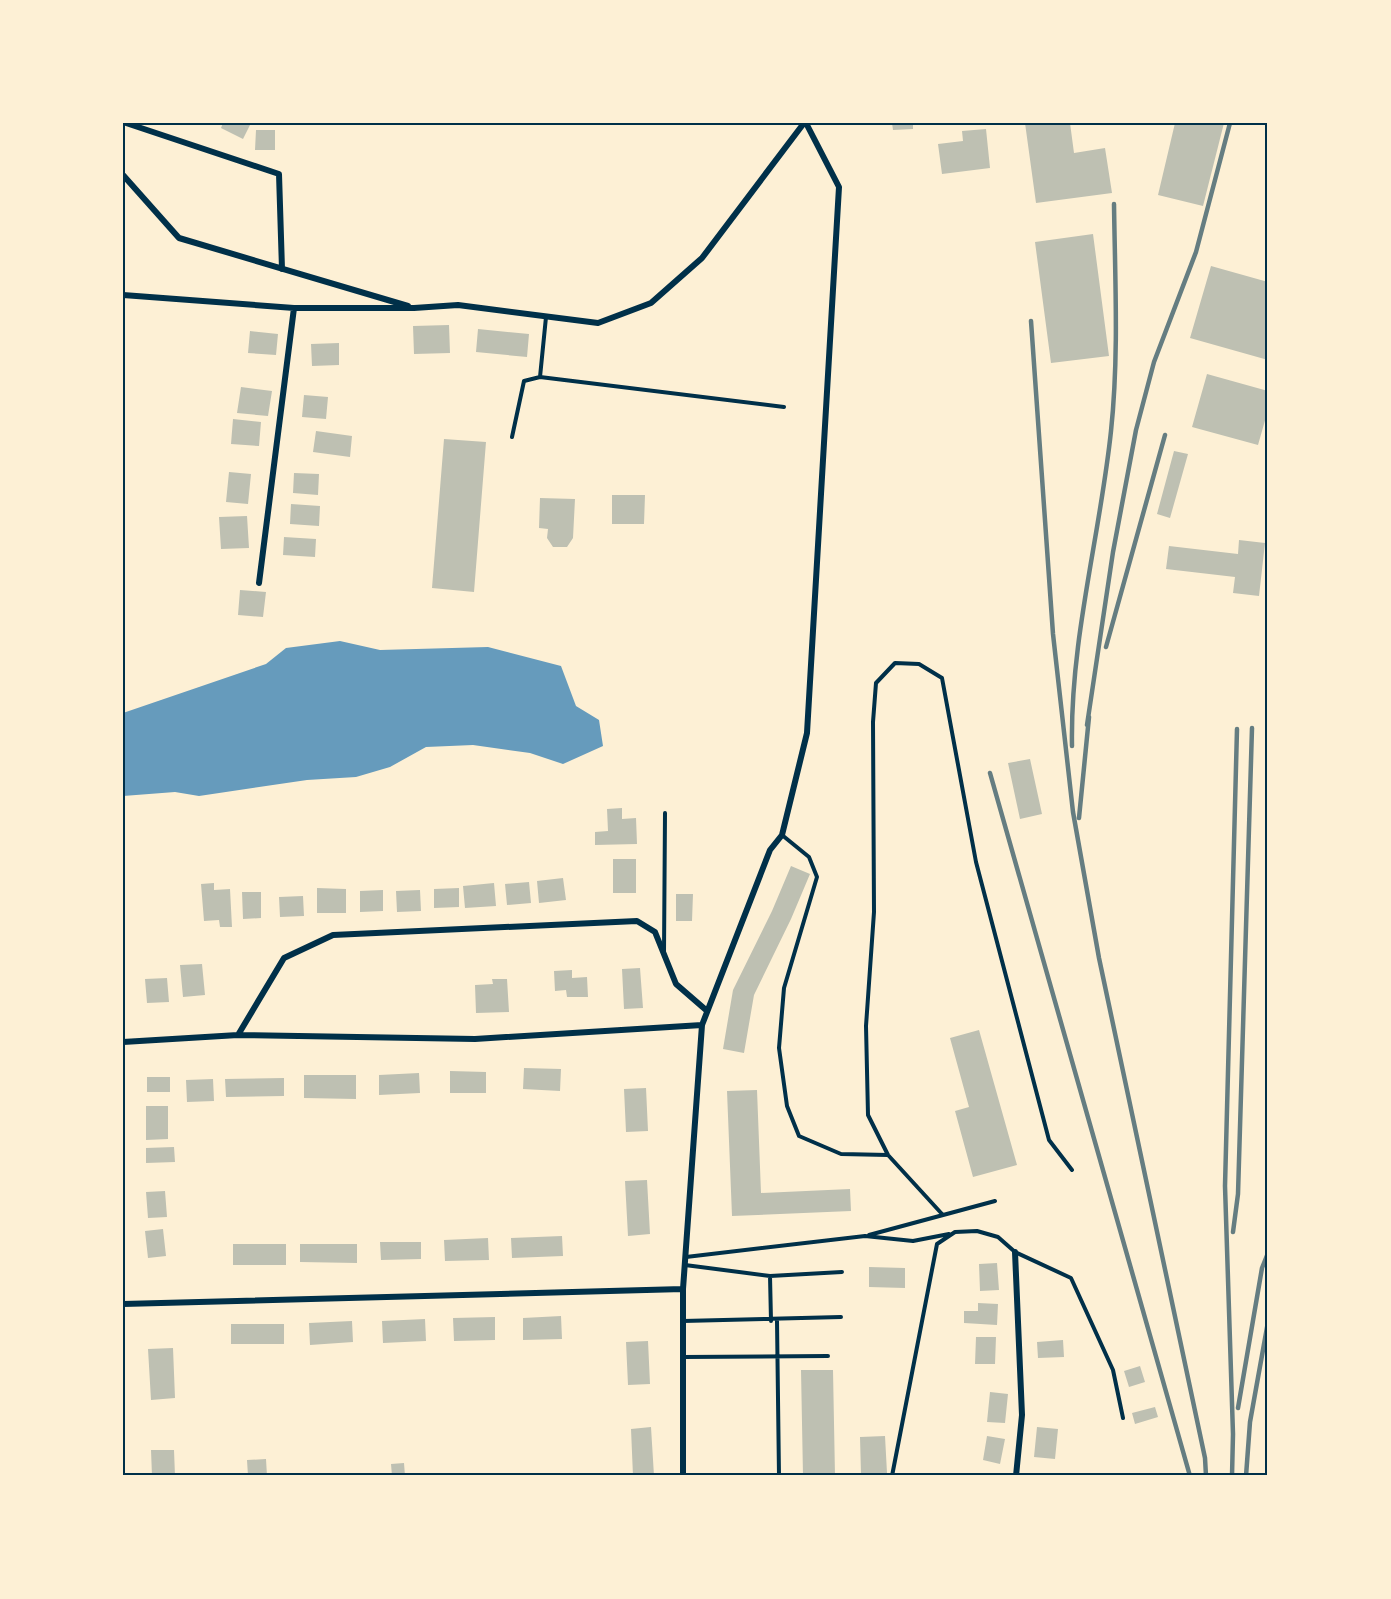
<svg xmlns="http://www.w3.org/2000/svg" width="1391" height="1599" font-family="'Work Sans',sans-serif">
<rect width="100%" height="100%" fill="#fdf0d5"/>
<!-- water -->
<path fill="#669bbc" d="M340,641l40,9 108,-3 73,19 15,40 23,14 4,26 -40,18 -33,-11 -57,-8 -47,2 -36,20 -34,10 -49,3 -108,16 -24,-4 -52,4v-83l143,-49 20,-16z"/>
<!-- building -->
<path fill="#bec0b2" d="M223,123h28l-8,16 -22,-11z
M892,123h21v6l-20,1z
M1025,123h45l4,30 31,-5 7,45 -76,10z
M1175,123h49l-21,83 -45,-11z
M986,129l4,39 -48,6 -4,-30 25,-3 -1,-10z
M256,130h19v20h-20z
M1093,234l16,122 -58,7 -16,-121z
M1211,266l57,16v78l-78,-22z
M449,325l1,28 -36,1 -1,-28z
M478,329l51,5 -2,23 -51,-5z
M250,331l28,3 -2,21 -28,-2z
M339,343v22l-27,1 -1,-22z
M1207,374l61,17v19l-10,35 -66,-18z
M241,387l31,4 -4,25 -31,-3z
M304,395l24,2 -2,22 -24,-2z
M233,419l28,3 -2,24 -28,-2z
M316,431l36,5 -2,21 -37,-5z
M444,439l42,3 -12,150 -42,-4z
M1174,451l14,3 -18,64 -13,-4z
M229,472l22,2 -3,30 -22,-2z
M294,473l25,1 -1,21 -25,-2z
M612,495h33l-1,29h-32z
M540,498l35,1 -2,39 -6,9h-14l-6,-9 1,-9 -9,-1z
M291,504l29,2 -1,20 -29,-2z
M247,516l2,32 -28,1 -2,-32z
M284,537l32,2 -1,18 -32,-2z
M1239,540l26,3 -6,53 -26,-3 2,-16 -69,-8 3,-23 69,8z
M240,590l26,2 -3,25 -25,-2z
M1030,759l12,55 -22,5 -12,-56z
M622,808v11l14,-1 1,26 -42,1v-13l13,-1 -1,-22z
M613,859h23v34h-23z
M791,866l19,8 -19,45 -37,76 -10,58 -21,-4 10,-59 39,-79z
M563,878l3,22 -27,3 -2,-22z
M529,882l2,21 -24,2 -2,-21z
M214,883v7l16,-1 2,38h-12l-1,-7 -15,1 -3,-37z
M494,883l2,23 -31,2 -2,-22z
M317,888l29,1v24h-29z
M459,888v19l-25,1v-19z
M383,890v21l-23,1v-21z
M420,890l1,21 -24,1 -1,-21z
M242,892h19v26l-18,1z
M676,894h17l-1,27h-16z
M303,896l1,20 -24,1 -1,-20z
M202,964l3,31 -22,2 -3,-32z
M640,968l3,40 -19,1 -2,-40z
M572,970v8l15,-1 1,20h-21l-1,-7 -11,1 -1,-20z
M167,978l2,24 -22,1 -2,-24z
M492,979h15l2,33 -33,1 -1,-28 18,-1z
M979,1030l38,135 -44,12 -18,-66 14,-4 -19,-69z
M524,1068l37,1 -1,22 -37,-2z
M450,1071l36,1v21h-36z
M419,1073l1,20 -41,2v-20z
M304,1075h52v24l-52,-1z
M147,1077h23v15h-23z
M284,1078v18l-58,1 -1,-18z
M213,1079l1,22 -27,1 -1,-22z
M646,1088l2,43 -22,1 -2,-43z
M757,1090l4,103 89,-4 1,22 -119,5 -5,-125z
M146,1106h22v33l-22,1z
M174,1147l1,15 -29,1v-15z
M647,1180l3,54 -22,2 -3,-55z
M165,1191l2,26 -19,1 -2,-26z
M163,1229l3,27 -18,2 -3,-27z
M562,1236l1,20 -51,2 -1,-20z
M488,1238l1,22 -44,1 -1,-21z
M380,1242h41v17l-40,1z
M233,1244h53v21h-53z
M300,1244h57v19l-57,-1z
M997,1263l2,27 -19,1 -1,-27z
M869,1267l36,1v20l-36,-1z
M978,1303l20,1 -1,21 -33,-2v-12h14z
M561,1316l1,23 -39,1v-22z
M495,1317v23l-41,1 -1,-23z
M425,1319l1,22 -43,2 -1,-22z
M352,1321l1,21 -43,3 -1,-22z
M231,1324h53v20h-53z
M976,1337h20l-1,27h-20z
M1063,1340l1,17 -26,1 -1,-16z
M648,1341l2,43 -22,1 -2,-43z
M173,1348l2,50 -24,2 -3,-51z
M1140,1366l5,16 -16,5 -5,-16z
M801,1370h32l2,106h-32z
M990,1392l18,2 -3,29 -18,-1z
M1155,1407l3,10 -23,7 -3,-11z
M651,1427l3,49h-21l-2,-47z
M1037,1427l21,2 -3,30 -21,-2z
M885,1436l2,37 -26,1 -1,-37z
M987,1436l18,3 -5,25 -17,-4z
M151,1450h23l1,26h-23z
M266,1459l1,17h-19l-1,-16z
M404,1463l1,13h-13l-1,-12z"/>
<g fill="none" stroke-linecap="round" stroke-linejoin="round">
<!-- service -->
<path stroke="#003049" stroke-width="4" d="M540,377l244,30
M512,437l12,-56 16,-4 6,-60
M782,835l27,22 8,20 -33,111 -5,60 8,58 12,30 42,18 47,1
M664,952l1,-139
M942,1214l-54,-59 -20,-40 -2,-89 8,-114 -1,-190 3,-39 19,-20 24,1 23,14 34,184 73,278 23,30
M869,1235l126,-34
M686,1257l179,-21 48,5 36,-7
M685,1265l85,11 72,-4
M770,1276l1,45
M683,1321l158,-4
M777,1321l2,155
M683,1357l145,-1
M892,1476l45,-232 18,-12 22,-1 21,6 17,15 56,26 42,92 10,48"/>
<!-- minor -->
<path stroke="#003049" stroke-width="6" d="M126,123l153,51 3,95
M123,175l56,63 229,68
M123,295l171,13h120l44,-3 140,18 53,-20 51,-45 102,-135
M259,583l35,-275
M238,1035l46,-77 49,-23 304,-14 18,11 21,52 30,26
M123,1042l115,-7 237,4 227,-14
M1015,1252l7,163 -6,61
M123,1304l560,-15
M683,1476v-187l19,-264 68,-175 12,-15 25,-102 32,-546 -33,-64"/>
<!-- rail -->
<path stroke="#657d81" stroke-width="4.5" d="M1031,321l22,313 20,178 26,146 106,500 1,18
M1106,647l59,-212
M1087,725l26,-173 23,-122 18,-68 42,-110 34,-129
M1072,746c-2,-106 28,-210 39,-315 8,-75 4,-152 3,-227
M990,773l200,703
M1079,818l10,-101
M1233,1232l5,-38 14,-466
M1238,1408l24,-140 6,-15
M1232,1476l1,-42 -8,-248 12,-457
M1246,1476l4,-54 18,-100"/>
</g>
<!-- border -->
<rect width="1391" height="1599" fill="none" stroke="#fdf0d5" stroke-width="249"/>
<rect x="124" y="124" width="1142" height="1350" fill="none" stroke="#003049" stroke-width="2"/>
</svg>
